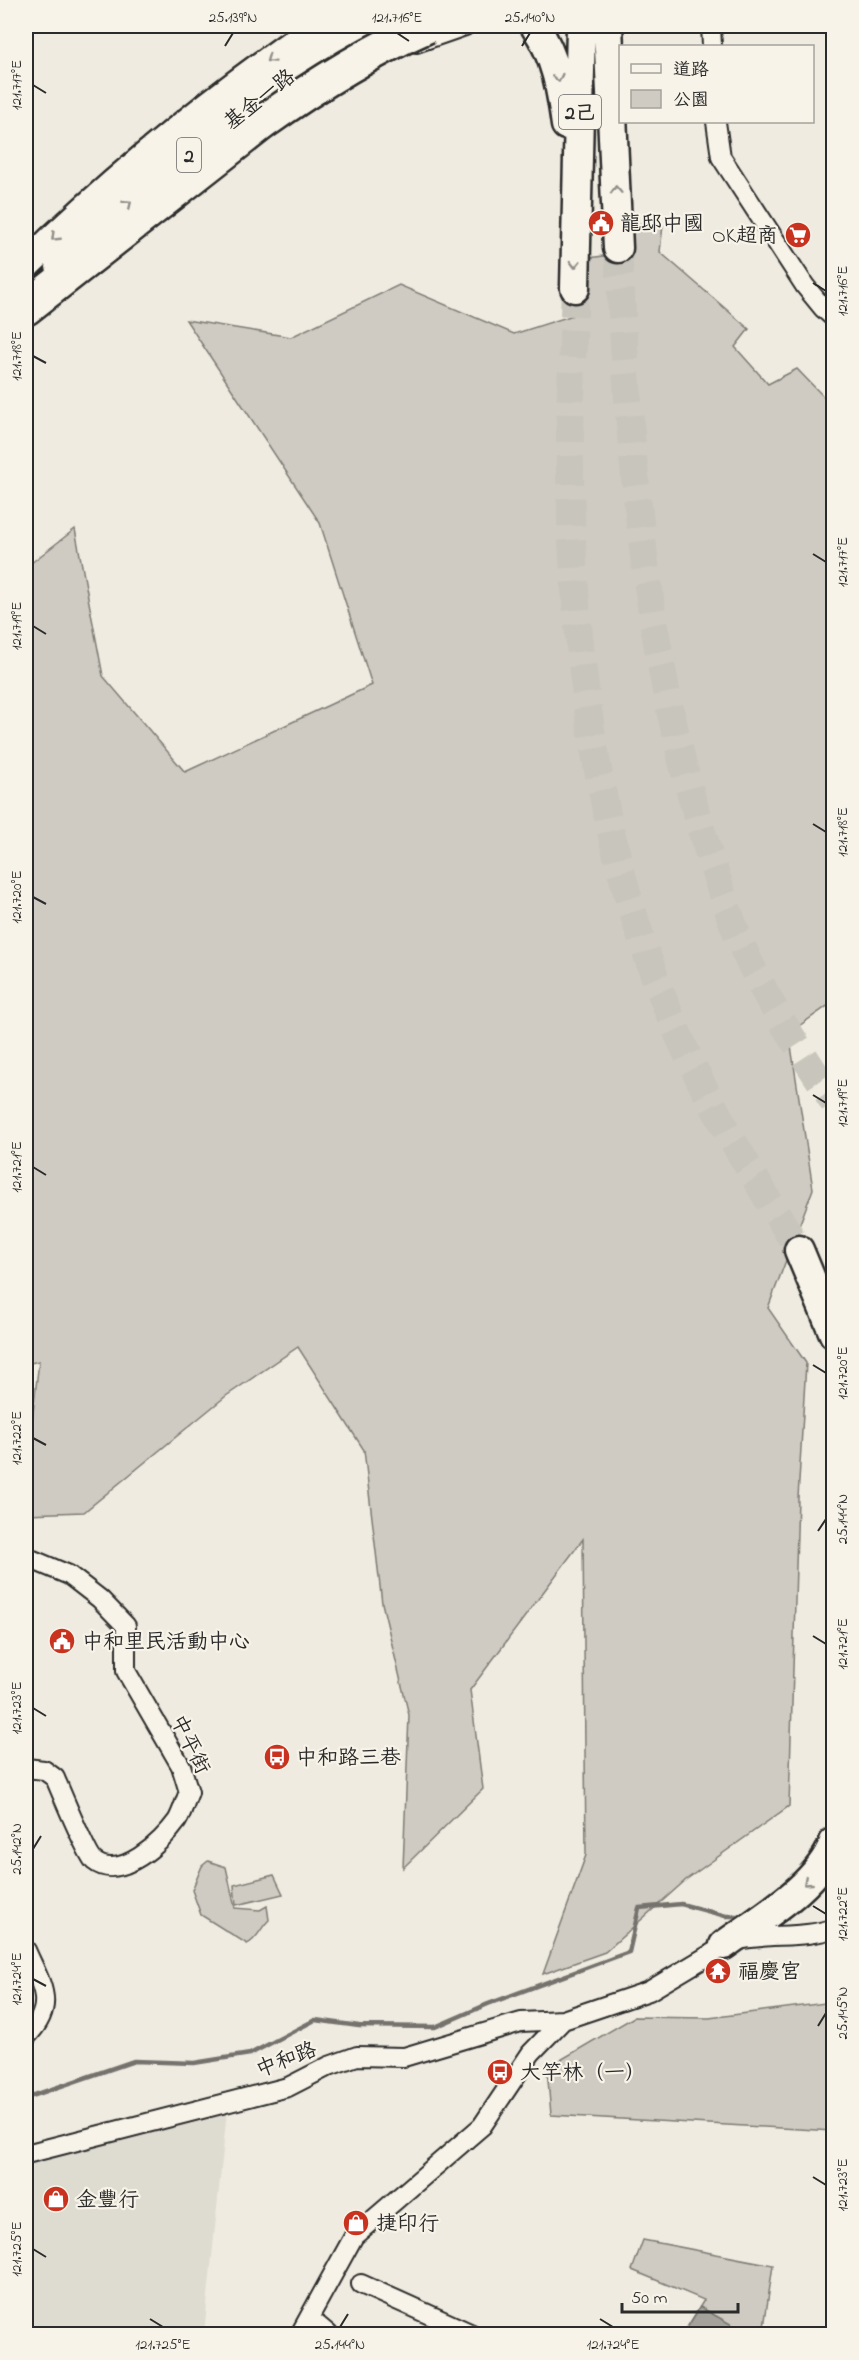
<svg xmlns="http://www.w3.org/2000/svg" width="859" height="2360" font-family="'Indie Flower','LXGW WenKai TC',sans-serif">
<rect width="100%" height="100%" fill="#efebe0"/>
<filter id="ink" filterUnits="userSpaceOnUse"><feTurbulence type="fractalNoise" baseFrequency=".0167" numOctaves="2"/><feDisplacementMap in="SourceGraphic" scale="12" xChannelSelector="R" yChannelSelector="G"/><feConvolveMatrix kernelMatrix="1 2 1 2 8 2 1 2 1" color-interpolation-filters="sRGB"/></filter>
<g filter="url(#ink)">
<!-- built -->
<path fill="#dedbd1" d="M227,2111l-23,223h-178v-174z"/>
<!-- green -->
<path fill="#cfcbc2" stroke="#7d7b76" stroke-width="1.5" d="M630,223l33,2 -3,27 89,77 -14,18 33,37 29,-15 25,26 11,8v599l-44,31 24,156 -45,119 38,55 -8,135 -9,308 -102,73 -82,73 -62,22 43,-119 -3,-316 -113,151 13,99 -80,79 6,-153 -27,-112 -18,-153 -66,-103 -72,49 -142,116 -58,2v-41l13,-112 -13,3v-797l49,-38 28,147 82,96 187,-87 -52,-162 -134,-203 105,17 108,-52 115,49 66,-21 9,-55 43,-6z
M208,1861l18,6 9,41 25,2 7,-4 2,14c-8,7 -12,20 -22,24l-46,-29 -9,-25 10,-24z
M274,1875l9,19 -47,11 -2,-20z
M833,2002v129l-282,-16 -4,-47 87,-51 75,1z
M643,2240l130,25 -10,69h-80l21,-34 -72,-30z"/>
<!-- water -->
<path fill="#a4a29a" stroke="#74726e" stroke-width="1.5" d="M700,2307l36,20 -4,7h-49z"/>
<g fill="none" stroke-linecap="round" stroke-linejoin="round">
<!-- stream -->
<path stroke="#74726e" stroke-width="4.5" d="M26,2098l108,-37 60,2 56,-9 65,-34 44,6 76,1 53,-23 141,-52 10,-44 42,-4 45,12h15"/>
<!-- primary-tunnel -->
<path stroke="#c8c5bc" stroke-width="28" stroke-dasharray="28 14" stroke-linecap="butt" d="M618,248c12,203 26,406 89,600 14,42 28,88 49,127 22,44 52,86 78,128
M575,288c-2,62 -6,125 -5,187 3,193 32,391 112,568 33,73 76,140 117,207"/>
<defs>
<path id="minor" d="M711,26l1,20
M416,43l49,-17
M716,122l5,35 84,129 18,22 11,10
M26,1557l43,18 31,24 26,27v45l55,95 8,26c-4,9 -7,21 -12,29 -15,21 -57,61 -83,40 -7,-6 -33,-69 -39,-83l-11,-8 -18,-2
M26,1950c15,35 32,55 0,87
M26,2154l262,-67 41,-21 28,-10 47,1 117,-35 42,-2
M361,2284l111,50
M309,2318l19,16
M300,2334l54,-98 128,-110 49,-73 32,-33 86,-29 82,-49c33,-10 70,-2 103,-14"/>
<path id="primary" d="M535,26c21,31 26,63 31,99
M608,26l10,222
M26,265c88,-86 190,-169 292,-239
M60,266c45,-45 94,-83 143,-123 52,-42 104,-86 164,-117
M575,288l6,-262
M799,1250l35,84
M724,1945c37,-27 94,-59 110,-103"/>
<path id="motorway" d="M26,308l236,-185"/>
</defs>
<!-- minor casing -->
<use href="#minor" stroke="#2b2b2b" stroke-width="22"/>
<!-- primary casing -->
<use href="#primary" stroke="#2b2b2b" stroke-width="33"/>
<!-- motorway casing -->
<use href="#motorway" stroke="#2b2b2b" stroke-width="38"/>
<!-- minor -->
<use href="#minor" stroke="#f7f3e8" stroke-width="18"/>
<!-- primary -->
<use href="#primary" stroke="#f7f3e8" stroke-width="28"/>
<!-- motorway -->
<use href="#motorway" stroke="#f7f3e8" stroke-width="33"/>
<defs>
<path id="motorway-bridge" d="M262,123c52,-37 106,-71 165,-97"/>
</defs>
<!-- motorway-bridge casing -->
<use href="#motorway-bridge" stroke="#2b2b2b" stroke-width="38" stroke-linecap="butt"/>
<!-- motorway-bridge -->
<use href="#motorway-bridge" stroke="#f7f3e8" stroke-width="33"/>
</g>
<!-- one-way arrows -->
<defs><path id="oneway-chevron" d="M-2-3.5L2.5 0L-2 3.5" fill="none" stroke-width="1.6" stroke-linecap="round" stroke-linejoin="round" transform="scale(1.5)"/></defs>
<g stroke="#918f8a">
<use href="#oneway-chevron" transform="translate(270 59) rotate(145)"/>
<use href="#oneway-chevron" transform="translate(558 78) rotate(77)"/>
<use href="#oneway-chevron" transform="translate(616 190) rotate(-93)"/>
<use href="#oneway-chevron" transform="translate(128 204) rotate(-39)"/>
<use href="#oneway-chevron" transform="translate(55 237) rotate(136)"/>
<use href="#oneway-chevron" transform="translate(575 264) rotate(91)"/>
<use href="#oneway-chevron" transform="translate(807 1882) rotate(139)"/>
</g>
</g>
<!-- ticks -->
<path fill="none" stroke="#2b2b2b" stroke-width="2" d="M397,33l12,8M225,46l8,-13M522,46l8,-13M33,85l13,8M813,283l13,8M33,356l13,7M813,554l13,8M33,626l13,8M813,824l13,8M33,897l13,7M813,1095l13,8M33,1167l13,8M813,1365l13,8M33,1438l13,7M818,1531l8,-12M813,1636l13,8M33,1708l13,8M33,1849l8,-13M813,1906l13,8M33,1979l13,7M818,2026l8,-13M813,2177l13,8M33,2249l13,8M150,2319l13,8M600,2319l13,8M340,2327l8,-13"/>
<!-- icons -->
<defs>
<symbol id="civic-disc" viewBox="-11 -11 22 22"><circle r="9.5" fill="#c8321e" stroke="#f7f3e8"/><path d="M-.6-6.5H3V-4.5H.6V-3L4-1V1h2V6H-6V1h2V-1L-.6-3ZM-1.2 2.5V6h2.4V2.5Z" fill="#fff"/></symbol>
<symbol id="supermarket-disc" viewBox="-11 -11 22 22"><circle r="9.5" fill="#c8321e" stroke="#f7f3e8"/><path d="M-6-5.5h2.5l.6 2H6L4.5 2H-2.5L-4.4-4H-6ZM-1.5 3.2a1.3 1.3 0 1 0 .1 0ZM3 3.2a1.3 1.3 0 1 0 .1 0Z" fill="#fff"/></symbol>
<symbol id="bus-disc" viewBox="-11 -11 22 22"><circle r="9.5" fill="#c8321e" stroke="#f7f3e8"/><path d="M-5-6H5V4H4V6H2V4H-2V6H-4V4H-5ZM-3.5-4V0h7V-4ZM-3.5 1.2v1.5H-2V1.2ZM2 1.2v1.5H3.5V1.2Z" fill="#fff"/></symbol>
<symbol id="temple-disc" viewBox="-11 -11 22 22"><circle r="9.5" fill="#c8321e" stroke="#f7f3e8"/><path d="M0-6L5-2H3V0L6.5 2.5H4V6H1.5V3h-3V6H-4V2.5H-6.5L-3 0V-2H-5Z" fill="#fff"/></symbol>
<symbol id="shop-disc" viewBox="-11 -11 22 22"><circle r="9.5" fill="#c8321e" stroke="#f7f3e8"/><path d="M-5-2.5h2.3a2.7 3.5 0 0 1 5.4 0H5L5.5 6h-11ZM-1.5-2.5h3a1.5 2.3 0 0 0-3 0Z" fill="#fff"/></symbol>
</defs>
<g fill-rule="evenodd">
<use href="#civic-disc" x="586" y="208" width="30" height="30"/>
<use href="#supermarket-disc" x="783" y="220" width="30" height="30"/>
<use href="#civic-disc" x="47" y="1626" width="30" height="30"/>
<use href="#bus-disc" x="262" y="1742" width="30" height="30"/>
<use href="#temple-disc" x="703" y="1956" width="30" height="30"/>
<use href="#bus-disc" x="485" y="2057" width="30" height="30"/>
<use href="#shop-disc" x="41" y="2184" width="30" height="30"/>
<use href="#shop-disc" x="341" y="2208" width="30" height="30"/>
</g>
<g text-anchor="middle" stroke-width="4.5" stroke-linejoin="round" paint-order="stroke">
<!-- shield labels -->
<g fill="#f7f3e8" stroke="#686764" stroke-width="1.5">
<rect x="559" y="95" width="42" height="34" rx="4.5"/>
<rect x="177" y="138" width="24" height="34" rx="4.5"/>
</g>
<g font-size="20" font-weight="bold" fill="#2b2b2b">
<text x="580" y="119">2己</text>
<text x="189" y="162">2</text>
</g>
<!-- street labels -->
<g font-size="21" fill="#2b2b2b" stroke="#f7f3e8">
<text transform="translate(259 99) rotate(-38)" y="7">基金一路</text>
<text transform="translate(191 1744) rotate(64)" y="7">中平街</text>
<text transform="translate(286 2059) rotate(-21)" y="7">中和路</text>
</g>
<!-- poi labels -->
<g font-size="21" fill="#2b2b2b" stroke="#f7f3e8" text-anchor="start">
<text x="620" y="230">龍邸中國</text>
<text x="778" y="242" text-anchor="end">OK超商</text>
<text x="82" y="1648">中和里民活動中心</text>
<text x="296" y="1764">中和路三巷</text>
<text x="738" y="1978">福慶宮</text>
<text x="520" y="2079">大竿林（一）</text>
<text x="76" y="2206">金豐行</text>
<text x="376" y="2230">捷印行</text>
</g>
</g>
<!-- margin -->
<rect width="859" height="2360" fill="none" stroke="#f7f3e8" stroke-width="66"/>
<!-- legend -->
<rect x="619" y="45" width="195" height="78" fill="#f7f3e8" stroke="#a5a39c" stroke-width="1.5"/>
<rect x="631" y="64" width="30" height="9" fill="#f7f3e8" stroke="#a5a39c" stroke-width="1.5"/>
<text x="673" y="75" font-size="18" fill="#2b2b2b">道路</text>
<rect x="631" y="90" width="30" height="18" fill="#cfcbc2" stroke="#a5a39c" stroke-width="1.5"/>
<text x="673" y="105" font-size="18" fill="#2b2b2b">公園</text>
<!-- scale -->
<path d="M622 2303v9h116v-9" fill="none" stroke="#2b2b2b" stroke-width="3"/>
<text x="631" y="2303" font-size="18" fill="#2b2b2b" stroke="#f7f3e8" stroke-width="4.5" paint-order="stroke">50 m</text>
<rect x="33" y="33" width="793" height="2294" fill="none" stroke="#2b2b2b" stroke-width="2"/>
<g font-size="15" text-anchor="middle" fill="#2b2b2b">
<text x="233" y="22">25.139°N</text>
<text x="397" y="22">121.716°E</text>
<text x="530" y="22">25.140°N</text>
<text transform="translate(16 85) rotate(-90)" y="5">121.717°E</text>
<text transform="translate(842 291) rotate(-90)" y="5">121.716°E</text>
<text transform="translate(16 356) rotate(-90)" y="5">121.718°E</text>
<text transform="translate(842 562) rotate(-90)" y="5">121.717°E</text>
<text transform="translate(16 626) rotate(-90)" y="5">121.719°E</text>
<text transform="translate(842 832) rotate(-90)" y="5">121.718°E</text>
<text transform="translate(16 897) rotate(-90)" y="5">121.720°E</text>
<text transform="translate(842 1103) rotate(-90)" y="5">121.719°E</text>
<text transform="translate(16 1167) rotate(-90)" y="5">121.721°E</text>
<text transform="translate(842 1373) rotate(-90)" y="5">121.720°E</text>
<text transform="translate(16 1438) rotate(-90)" y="5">121.722°E</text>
<text transform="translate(842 1519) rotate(-90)" y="5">25.144°N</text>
<text transform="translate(842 1644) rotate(-90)" y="5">121.721°E</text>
<text transform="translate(16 1708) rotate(-90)" y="5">121.723°E</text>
<text transform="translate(16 1849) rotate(-90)" y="5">25.142°N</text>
<text transform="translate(842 1914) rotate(-90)" y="5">121.722°E</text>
<text transform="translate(16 1979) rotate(-90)" y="5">121.724°E</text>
<text transform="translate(842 2013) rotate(-90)" y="5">25.145°N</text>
<text transform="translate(842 2185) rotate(-90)" y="5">121.723°E</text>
<text transform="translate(16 2249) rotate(-90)" y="5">121.725°E</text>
<text x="163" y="2349">121.725°E</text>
<text x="340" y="2349">25.144°N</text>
<text x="613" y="2349">121.724°E</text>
</g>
</svg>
